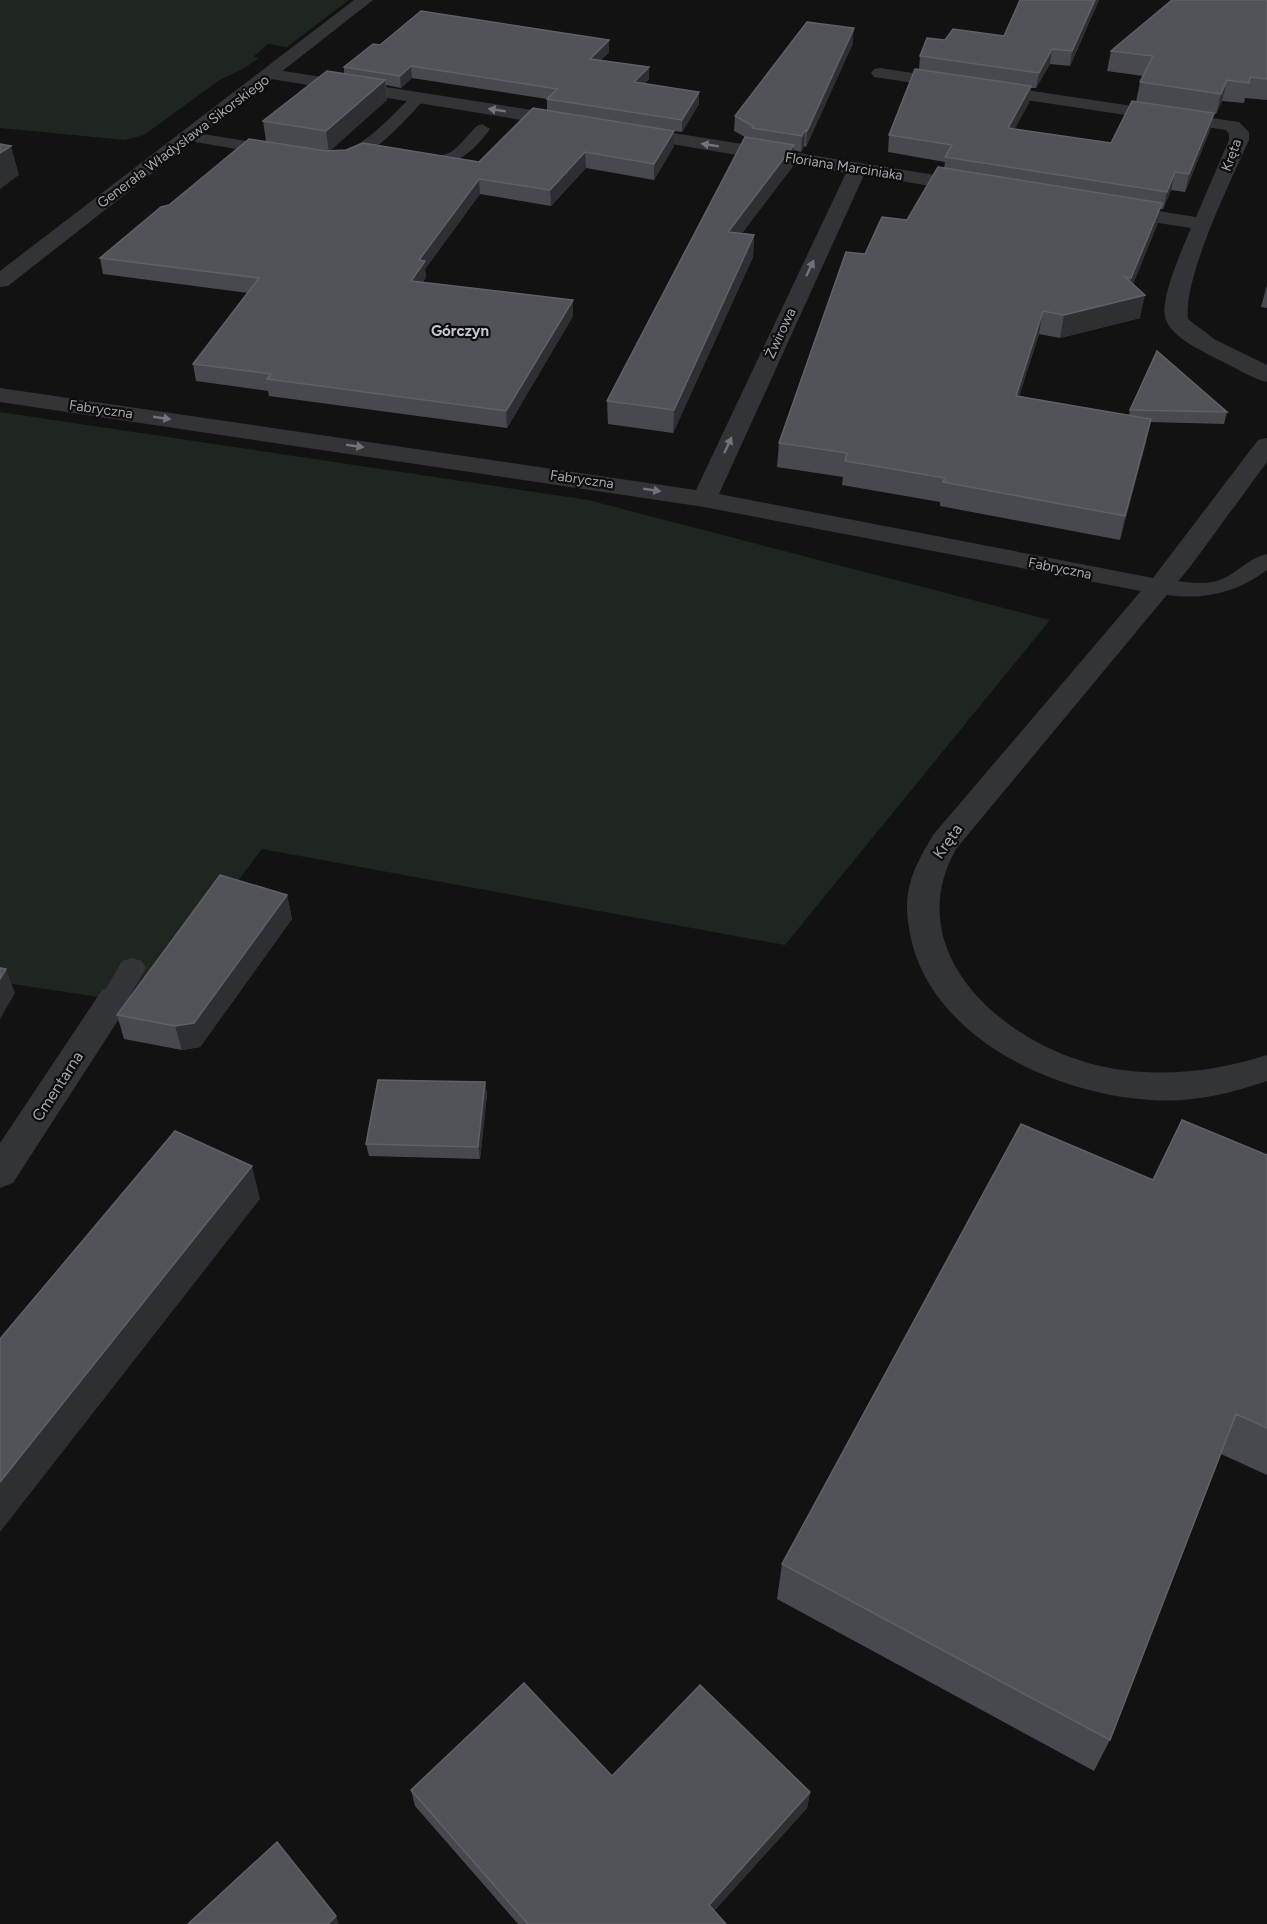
<svg xmlns="http://www.w3.org/2000/svg" width="1267" height="1924" font-family="Figtree,sans-serif">
<rect width="100%" height="100%" fill="#121213"/>
<!-- green -->
<path fill="#1f251f" d="M0,0h349l-62,47 -19,-3 -15,13 6,1 -16,11 -22,10 -77,56 -19,5 -125,-12z
M0,412l588,88 462,120 -265,325 -523,-96 -118,155 -144,-22z"/>
<g fill="none" stroke-linecap="round" stroke-linejoin="round">
<!-- service -->
<path fill="#333438" fill-rule="evenodd" d="M418,93l5,2 3,3 -3,3c-20,21 -60,70 -93,61l-2,-3 2,-3c36,-9 58,-37 83,-61z
M482,124l8,5c-21,29 -41,42 -78,33l-2,-3c8,-9 22,-1 33,-4 14,-3 24,-20 34,-29z
M190,132l87,14 8,5 -8,5 -93,-16 -2,-3 2,-3z
M1267,554v16c-34,26 -73,32 -115,22l-3,-5 3,-5c20,-5 41,4 61,0 21,-4 34,-24 54,-28z
M132,958l10,3 4,7 -22,38 -10,3 -10,-3 -4,-7 22,-38z"/>
<!-- minor -->
<path fill="#333438" fill-rule="evenodd" d="M880,68l359,54 10,10v8c-18,41 -66,137 -61,179l26,20 53,26v17c-17,-4 -34,-16 -50,-23 -16,-9 -43,-20 -51,-39 -8,-19 17,-72 25,-92l-78,-12 -7,-2 -3,-4 3,-4 7,-2 83,13 33,-77v-6l-3,-4 -352,-53 -3,-4 3,-4z
M271,69l300,47 7,2 2,4 -2,4 -7,2 -306,-50 -3,-4 3,-4z
M630,126l343,55 7,2 3,4 -3,4 -7,2 -109,-18 -145,319 434,84 105,-138 9,-2v24l-77,105 -234,282c-61,109 60,205 159,220 53,8 101,2 152,-14v26c-38,13 -75,22 -116,19 -91,-5 -210,-57 -238,-153 -4,-17 -8,-35 -5,-54 3,-21 14,-39 25,-58l208,-244 -437,-84 -704,-105v-14l696,102 150,-317 -223,-37 -3,-4 3,-4z
M114,986l12,4 5,9 -5,9 -113,175 -13,5v-45l102,-153z"/>
<!-- tertiary -->
<path fill="#333438" fill-rule="evenodd" d="M354,0h19l-365,286 -8,1v-16z"/>
</g>
<!-- wall -->
<path fill="#48494e" fill-rule="evenodd" d="M1020,0h79l-29,66 -20,-2 -14,24h-5l-2,15 -15,26 97,14 25,-41 4,-20 3,-6 -36,-5 4,-20 156,-51v100l-22,-2 -1,5 -22,-2 -6,13h-2l-4,16 -25,62 -14,-2 -8,19h-3l-3,16 -24,59 7,34 -80,20 -21,-4 -20,62 110,19 1,-5 97,2 -3,12 -74,-2 -30,118 -180,-34v-4l-98,-17 1,-8 -66,-10 2,-24 86,-189 42,-34 37,-52 1,-6 -57,-10 1,-17 30,-66 1,-13 25,-16 59,-4z
M853,43l-47,104 -2,-1 -3,6 -7,-2 -1,16 -51,67 12,2 -1,22 -80,176 -65,-9 -1,-23 138,-264 -11,-6 1,-15z
M380,45l229,7 -8,8 48,7v12l-4,4 54,21 -17,28 -8,-1v15l-20,34 -68,-12 -35,38 -71,-12 -55,75 1,8 -3,5 150,18v16l-66,112 -238,-32 -1,-5 -72,-10 -3,-17 55,-71 -145,-19 -3,-16 69,-53 97,-64 -3,-20 81,-48v-6zM412,78l135,21v12l-68,51 -149,-12 57,-50 -1,-15 15,3z
M1267,285v23l-6,-1z
M287,895l5,24 -92,128 -18,3 -58,-11 -7,-24z
M485,1082l2,12 -7,65 -111,-3 -3,-12z
M1267,1155v320l-46,-21 -111,286 -16,31 -317,-172 5,-35 371,-384z
M612,1776l198,16 -3,16 -93,103 12,13h-208l-103,-118 -4,-16z"/>
<!-- shaded-wall -->
<path fill="#2e2f32" d="M1095,0h4l-29,66 2,-15z
M854,28l-1,15 -47,104 1,-16z
M609,40v12l-19,18v-11z
M1052,49l-2,15 -14,24 3,-15z
M411,66l1,12 -11,10 -1,-12z
M649,67v12l-15,15v-12z
M385,80l2,20 -58,52 -3,-21z
M1227,80l-5,21 -6,13 5,-20z
M1031,86l-2,17 -23,42 2,-17z
M699,92v12l-17,28v-12z
M1214,113l-4,17 -25,62 4,-18z
M805,130l-1,16 -3,6 1,-16z
M674,131v15l-20,34v-16z
M794,145l-1,21 -66,87 1,-21z
M11,146l8,29 -19,14v-36z
M585,152l1,16 -35,38 -1,-16z
M1175,172l-4,18 -8,19 4,-17z
M479,179l1,15 -55,75 1,8 -13,20 -2,-16 8,-21z
M1162,203l-5,22 -30,74 18,-4 -5,23 -80,20 4,-23 63,-16 4,-21z
M754,235l-1,22 -80,176 1,-23z
M573,300v16l-66,112 -1,-17z
M1043,311l-4,23 -27,85 4,-23z
M1151,419l-5,24 -26,97 5,-24z
M287,895l5,24 -92,128 -18,3 -7,-24z
M6,969l9,24 -15,26v-40z
M485,1082l2,12 -7,65 -2,-12z
M252,1166l8,33 -260,333v-50z
M810,1792l-3,16 -100,111 2,-14z
M336,1916l3,8h-11z"/>
<!-- building -->
<path fill="#525358" stroke="#5f6166" stroke-width="1.5" d="M1020,0h75l-23,51 -20,-2 -13,24 -119,-17 7,-18 18,2 8,-11 51,7z
M1172,0h95v79l-17,-2 -1,6 -22,-3 -6,14 -81,-12 13,-26 -42,-5z
M421,11l188,29 -19,19 59,8 -15,15 65,10 -17,28 -135,-21 10,-10 -146,-23 -11,10 -56,-9 29,-23 7,1z
M807,22l47,6 -47,103 -2,-1 -3,6 -50,-8 1,-2 -18,-10z
M915,69l116,17 -23,42 103,15 21,-42 82,12 -25,61 -14,-2 -8,20 -222,-35 7,-12 -63,-10z
M327,71l58,9 -59,51 -63,-10z
M533,108l141,23 -20,33 -69,-12 -35,38 -71,-11 -60,81 6,1 -14,20 162,19 -67,111 -239,-32 4,-5 -78,-10 66,-86 -159,-20 61,-51 8,-2 80,-66 77,12 20,-1 17,-7 116,19z
M745,137l49,8 -66,87 26,3 -80,175 -67,-9z
M0,144l11,2 -11,7z
M938,167l224,36 -31,75 -6,-1 20,18 -81,20 -21,-4 -27,85 135,23 -26,97 -182,-34 2,-4 -100,-17 2,-8 -68,-10 67,-191 19,2 17,-37 25,3z
M1157,351l70,61 -97,-2z
M220,875l67,20 -93,128 -19,3 -58,-11z
M0,968l6,1 -6,10z
M378,1080l107,2 -7,65 -112,-3z
M1182,1120l85,35v273l-31,-14 -126,326 -328,-176 239,-440 132,56z
M175,1131l77,35 -252,316v-143z
M524,1683l88,93 88,-91 110,107 -101,113 17,19h-198l-117,-134z
M277,1842l59,74 -8,8h-140z"/>
<!-- one-way arrows -->
<defs><path id="oneway-solid" d="M-6-.8H1V-3.2L6.5 0L1 3.2V.8H-6Z" transform="scale(1.5)"/></defs>
<g fill="#72747b">
<use href="#oneway-solid" transform="translate(497 110) rotate(-171)"/>
<use href="#oneway-solid" transform="translate(710 145) rotate(-171)"/>
<use href="#oneway-solid" transform="translate(810 268) rotate(-65)"/>
<use href="#oneway-solid" transform="translate(162 418) rotate(8)"/>
<use href="#oneway-solid" transform="translate(728 445) rotate(-65)"/>
<use href="#oneway-solid" transform="translate(355 446) rotate(8)"/>
<use href="#oneway-solid" transform="translate(652 490) rotate(9)"/>
</g>
<g text-anchor="middle" stroke-width="4.5" stroke-linejoin="round" paint-order="stroke">
<!-- far-street labels -->
<g font-size="14" fill="#a5a8b2" stroke="#0d0d0e">
<text transform="translate(183 141) rotate(-37)" y="5">Generała Władysława Sikorskiego</text>
<text transform="translate(1231 155) rotate(-70)" y="5">Kręta</text>
<text transform="translate(844 166) rotate(9)" y="5">Floriana Marciniaka</text>
<text transform="translate(780 333) rotate(-65)" y="5">Żwirowa</text>
<text transform="translate(101 409) rotate(8)" y="5">Fabryczna</text>
<text transform="translate(582 479) rotate(8)" y="5">Fabryczna</text>
<text transform="translate(1060 568) rotate(11)" y="5">Fabryczna</text>
</g>
<!-- far-neighbourhood labels -->
<g font-size="15" font-weight="bold" fill="#c5c7cf" stroke="#0d0d0e">
<text x="460" y="336">Górczyn</text>
</g>
<!-- street labels -->
<g font-size="16" fill="#a5a8b2" stroke="#0d0d0e">
<text transform="translate(947 841) rotate(-55)" y="6">Kręta</text>
<text transform="translate(57 1086) rotate(-57)" y="6">Cmentarna</text>
</g>
</g>
</svg>
